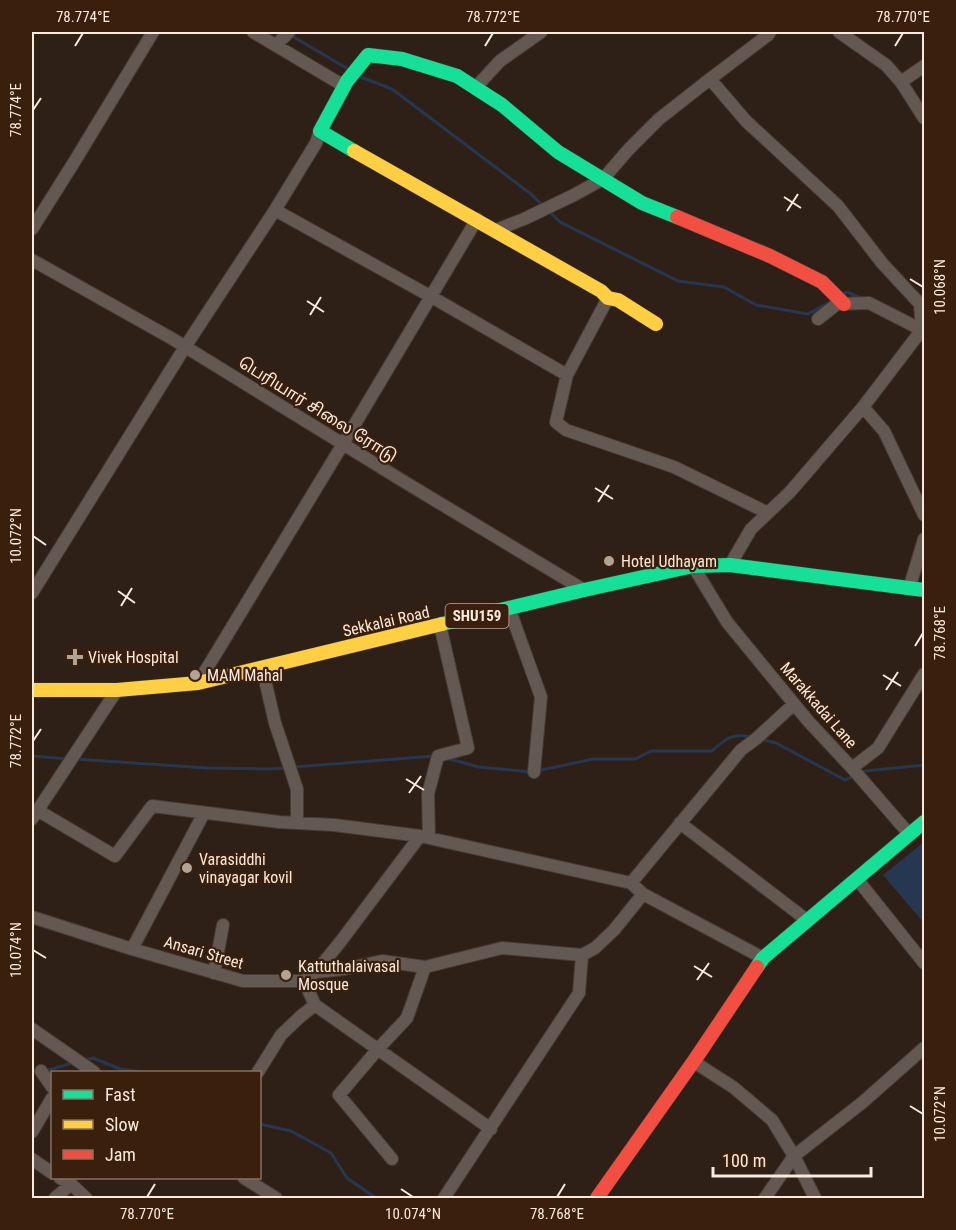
<svg xmlns="http://www.w3.org/2000/svg" width="956" height="1230" font-family="'Roboto Condensed','Noto Sans Tamil',sans-serif">
<rect width="100%" height="100%" fill="#2e2016"/>
<!-- water -->
<path fill="#263752" d="M924,842v81l-41,-48z"/>
<g fill="none" stroke-linecap="round" stroke-linejoin="round">
<!-- stream -->
<path stroke="#263752" stroke-width="3" d="M292,36l56,33
M358,76l34,13 139,105 12,12
M548,210l12,12 118,59 46,6 32,18 52,9 24,-13
M842,295l5,-3 14,6
M760,739l16,4 69,37 9,-4
M32,756l37,3
M446,758l33,9 52,5
M75,759l132,9 63,1 17,-1
M294,767l140,-11
M537,771l56,-12h42l16,-8h61c13,-12 20,-18 38,-14
M860,774l5,-3 59,-6
M88,1059l5,-1 27,11 24,3
M45,1071l24,-7
M260,1124l31,7 40,22 16,25 29,20"/>
<defs>
<path id="street" d="M253,32l91,54
M839,32l47,33 15,17 23,36
M276,45l13,-13
M710,79l58,-44 2,-3
M901,82l23,-16
M475,88l25,-27 41,-29
M275,210l155,86 137,79
M32,229l44,-70 77,-127
M496,230l28,-11 50,-24 29,-16 26,-30 30,-30 51,-40 36,42 92,85 44,57 38,41 2,26
M32,260l139,78 232,143 181,109
M608,298l-41,77 -11,47 10,8 108,37 94,46
M818,319l19,-15 32,-1 55,28
M924,327l-61,80 21,24 40,84
M730,565l21,-36 39,-37 73,-85
M693,566l34,56 82,100 43,46 26,-20 46,-74
M909,589l15,-50
M32,593l153,-246 90,-137 41,-67 4,-12
M509,608l32,89 -7,75
M262,667l13,56 22,66v34
M198,683l145,-239 134,-225
M852,768l58,67
M37,810l78,46 37,-50 127,16 55,3 86,11 211,47 12,11 120,64
M32,819l85,-129
M680,823l128,98
M429,838l-1,-44 10,-38 30,-8 -28,-123
M857,879l67,84
M631,883l110,-133 16,-12 37,-34
M32,917l100,32 111,32h61l12,-9 28,-3 38,-8 43,6 77,-19 80,7
M132,949l72,-136
M582,955l13,-7 19,-18 29,-36
M316,972l25,-31 79,-105
M214,973l9,-48
M304,981l11,24 176,124
M32,1029l62,43
M694,1062l39,25 39,33 22,36 21,42
M41,1071l11,16
M258,1072l23,-37 20,-19 14,-11
M32,1132l20,-34
M32,1159l20,14
M392,1159l-53,-64 39,-46 29,-31 18,-51
M60,1178l11,6 15,14
M244,1178l32,20
M55,1198l16,-14
M444,1198l135,-205 3,-38
M765,1198l29,-42 69,-54 61,-54"/>
<path id="fast" d="M354,151l-34,-20 27,-50 21,-26 34,4 55,17 45,29 56,47 84,51 35,14
M442,624l142,-34 109,-24 37,-1 194,25
M757,967l6,-9 161,-136"/>
<path id="slow" d="M354,151l247,140 7,7 10,2 38,24
M32,690h85l81,-7 244,-59"/>
<path id="jam" d="M677,217l93,39 52,26 22,22
M597,1198l99,-140 61,-91"/>
</defs>
<!-- street casing -->
<use href="#street" stroke="#473c34" stroke-width="14"/>
<!-- fast casing -->
<use href="#fast" stroke="#473c34" stroke-width="15"/>
<!-- slow casing -->
<use href="#slow" stroke="#473c34" stroke-width="15"/>
<!-- jam casing -->
<use href="#jam" stroke="#473c34" stroke-width="15"/>
<!-- street -->
<use href="#street" stroke="#645952" stroke-width="12"/>
<!-- fast -->
<use href="#fast" stroke="#16e098" stroke-width="14"/>
<!-- slow -->
<use href="#slow" stroke="#ffcf43" stroke-width="14"/>
<!-- jam -->
<use href="#jam" stroke="#f24e42" stroke-width="14"/>
</g>
<!-- ticks -->
<path fill="none" stroke="#fae9dd" stroke-width="2" d="M75,46l8,-13M485,46l8,-13M895,46l8,-13M33,110l8,-12M784,197l17,11M787,211l11,-17M910,279l13,8M307,301l17,11M310,315l11,-18M595,488l18,11M598,502l11,-17M33,536l13,9M118,591l17,12M121,606l11,-18M915,646l8,-13M883,675l18,11M886,690l12,-18M33,741l8,-12M406,779l18,11M409,793l12,-17M33,950l13,8M694,966l18,11M697,980l12,-17M910,1106l13,8M401,1189l12,8M147,1197l8,-13M557,1197l8,-13"/>
<!-- markers -->
<g fill="#b3a397" stroke="#391f0c" stroke-width="2">
<circle cx="609" cy="561" r="6"/>
<path d="M72 648h6v6h6v6h-6v6h-6v-6h-6v-6h6z"/>
<circle cx="195" cy="675" r="6"/>
<circle cx="187" cy="868" r="6"/>
<circle cx="286" cy="975" r="6"/>
</g>
<g text-anchor="middle" stroke-width="4.5" stroke-linejoin="round" paint-order="stroke">
<!-- shield labels -->
<rect fill="#391f0c" stroke="#c0ac9e" stroke-width="1.5" x="445.5" y="604" width="63" height="24" rx="4.5"/>
<g font-size="15" font-weight="bold" fill="#fae9dd">
<text x="477" y="621">SHU159</text>
</g>
<!-- street labels -->
<g font-size="16" fill="#fae9dd" stroke="#391f0c">
<text transform="translate(318 409) rotate(32)" y="6">பெரியார் சிலை ரோடு</text>
<text transform="translate(386 621) rotate(-13)" y="6">Sekkalai Road</text>
<text transform="translate(819 705) rotate(49)" y="6">Marakkadai Lane</text>
<text transform="translate(204 952) rotate(16)" y="6">Ansari Street</text>
</g>
<!-- poi labels -->
<g font-size="16" fill="#fae9dd" stroke="#391f0c" text-anchor="start">
<text x="621" y="567">Hotel Udhayam</text>
<text x="88" y="663">Vivek Hospital</text>
<text x="207" y="681">MAM Mahal</text>
<text x="199" y="865">Varasiddhi<tspan x="199" dy="18">vinayagar kovil</tspan></text>
<text x="298" y="972">Kattuthalaivasal<tspan x="298" dy="18">Mosque</tspan></text>
</g>
</g>
<!-- border -->
<rect width="956" height="1230" fill="none" stroke="#391f0c" stroke-width="66"/>
<!-- legend -->
<rect x="51" y="1071" width="210" height="108" fill="#391f0c" stroke="#867060" stroke-width="1.5"/>
<rect x="63" y="1090" width="30" height="9" fill="#16e098" stroke="#867060" stroke-width="1.5"/>
<text x="105" y="1101" font-size="18" fill="#fae9dd">Fast</text>
<rect x="63" y="1120" width="30" height="9" fill="#ffcf43" stroke="#867060" stroke-width="1.5"/>
<text x="105" y="1131" font-size="18" fill="#fae9dd">Slow</text>
<rect x="63" y="1150" width="30" height="9" fill="#f24e42" stroke="#867060" stroke-width="1.5"/>
<text x="105" y="1161" font-size="18" fill="#fae9dd">Jam</text>
<!-- scale -->
<path d="M713 1167v9h158v-9" fill="none" stroke="#fae9dd" stroke-width="3"/>
<text x="722" y="1167" font-size="18" fill="#fae9dd" stroke="#391f0c" stroke-width="4.5" paint-order="stroke">100 m</text>
<rect x="33" y="33" width="890" height="1164" fill="none" stroke="#fae9dd" stroke-width="2"/>
<g font-size="15" text-anchor="middle" fill="#fae9dd">
<text x="83" y="22">78.774°E</text>
<text x="493" y="22">78.772°E</text>
<text x="903" y="22">78.770°E</text>
<text transform="translate(16 110) rotate(-90)" y="5">78.774°E</text>
<text transform="translate(940 287) rotate(-90)" y="5">10.068°N</text>
<text transform="translate(16 536) rotate(-90)" y="5">10.072°N</text>
<text transform="translate(940 633) rotate(-90)" y="5">78.768°E</text>
<text transform="translate(16 741) rotate(-90)" y="5">78.772°E</text>
<text transform="translate(16 950) rotate(-90)" y="5">10.074°N</text>
<text transform="translate(940 1114) rotate(-90)" y="5">10.072°N</text>
<text x="147" y="1219">78.770°E</text>
<text x="413" y="1219">10.074°N</text>
<text x="557" y="1219">78.768°E</text>
</g>
</svg>
